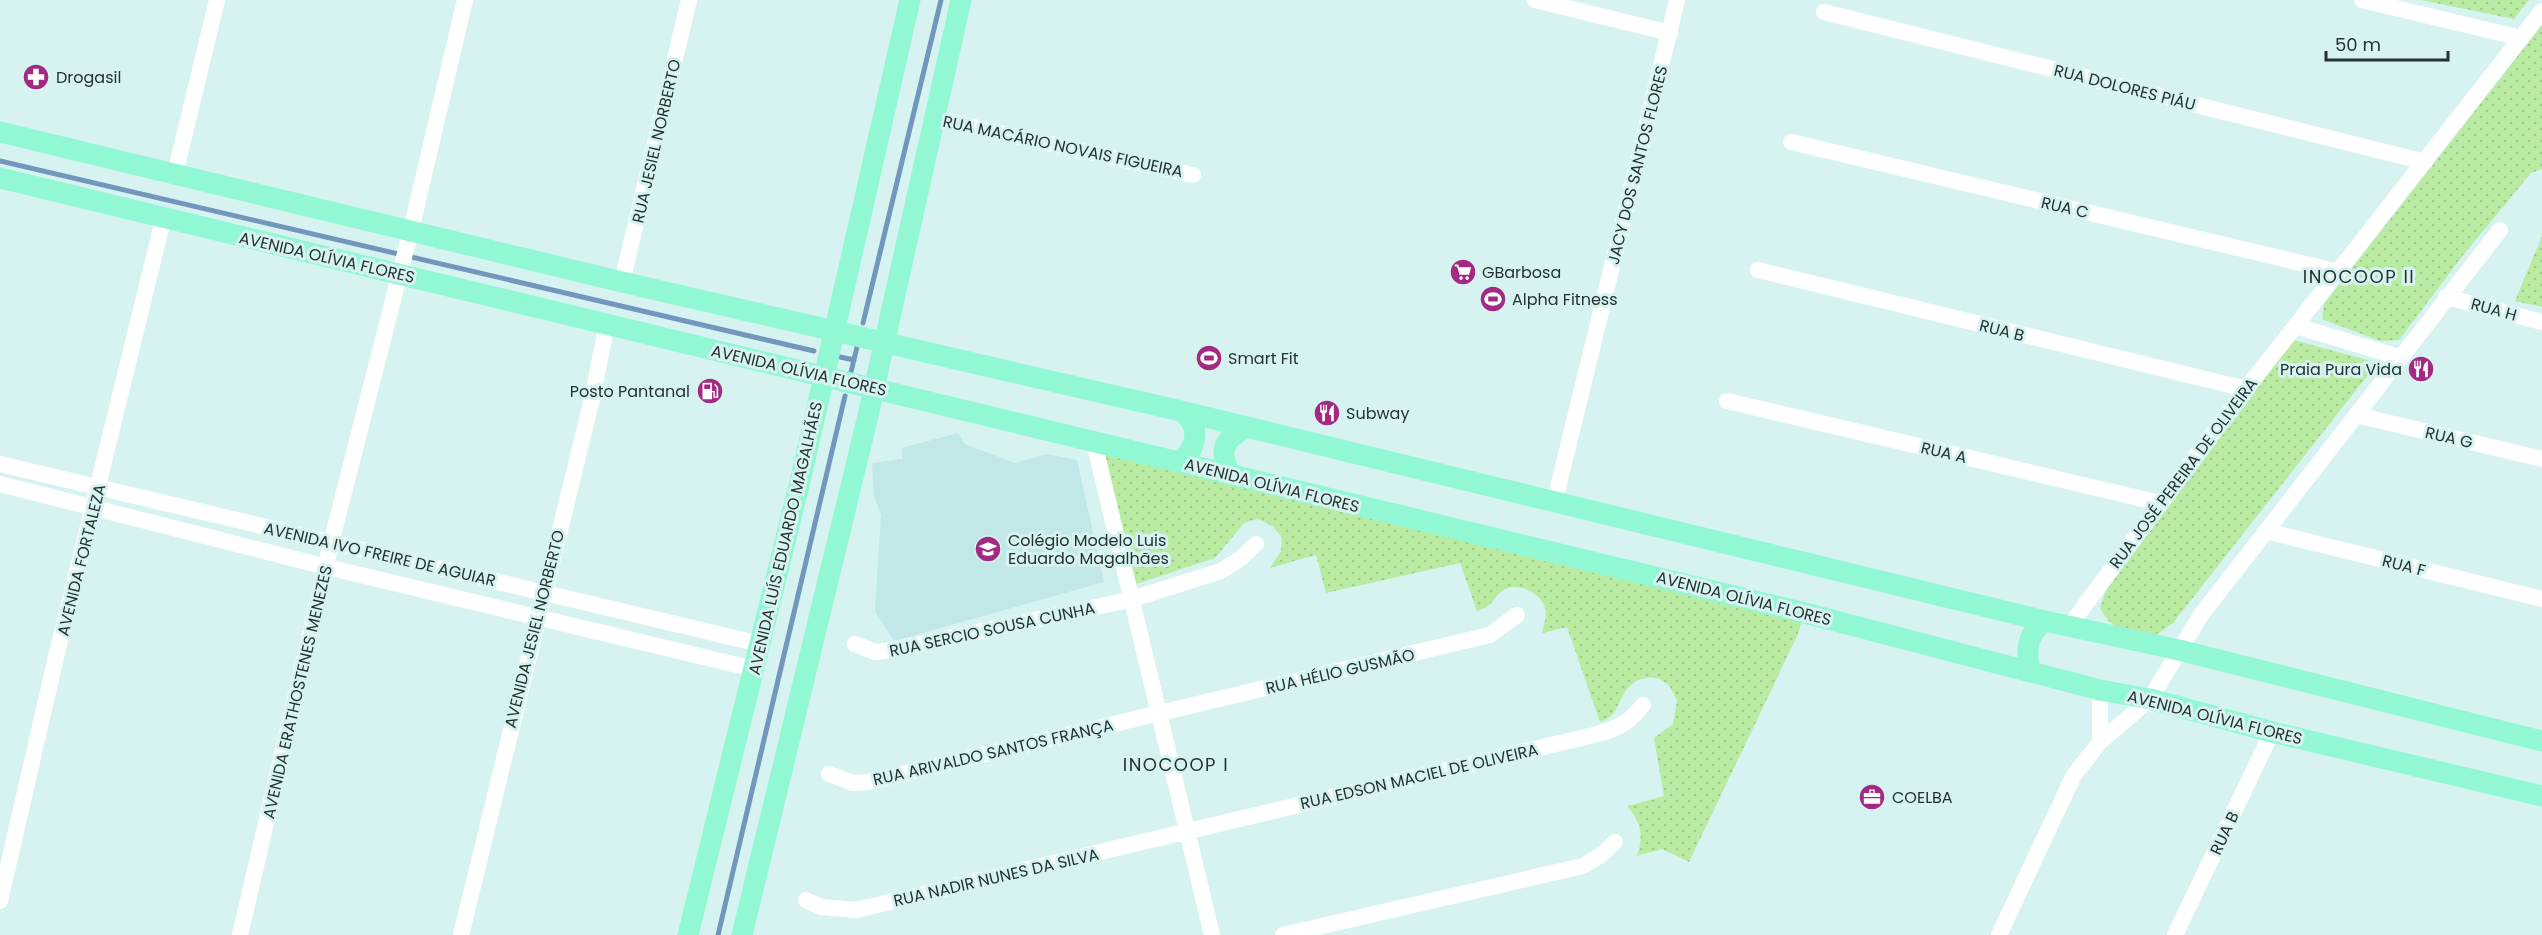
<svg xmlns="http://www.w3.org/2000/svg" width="2542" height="935" font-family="Poppins,sans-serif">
<defs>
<pattern id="grass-dots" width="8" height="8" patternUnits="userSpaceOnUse" patternTransform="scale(1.5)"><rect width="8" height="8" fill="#baeba2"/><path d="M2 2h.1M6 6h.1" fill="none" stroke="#a0ca8c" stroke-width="1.8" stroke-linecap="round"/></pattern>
</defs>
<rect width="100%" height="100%" fill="#d6f3f2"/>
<!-- built -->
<path fill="#c1e7e6" d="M958,433l7,11 50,19 32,-9 30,6 27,122 -210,59 -19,-30 6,-96 -7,-19 -2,-33 30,-4v-11z"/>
<!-- grass -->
<path fill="url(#grass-dots)" d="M2421,0h108l-15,19z
M2542,25v144l-11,4 -67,81 -65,86 -19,1 -58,-22 2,-15z
M2542,236v71l-27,-6z
M2293,340l75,20 5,6 -2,5 -198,252 -17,12c-27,-3 -42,-1 -56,-27l6,-18z
M1106,455l696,166 -4,13 -109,228 -27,-13 -25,7c7,-21 4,-34 -10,-50l37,-10 -10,-58 19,-14 4,-24c-3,-5 -6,-13 -10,-16 -14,-13 -36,-5 -44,11 -7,13 -8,22 -23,27l-33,-95 -25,6c1,-6 5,-17 4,-23 -4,-16 -26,-28 -41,-21 -13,7 -10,17 -28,22l-17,-48 -134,30 -10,-38 -46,13 11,-17 1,-14 -10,-11 -14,-7 -14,4 -29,35 -82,27 -32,-123z"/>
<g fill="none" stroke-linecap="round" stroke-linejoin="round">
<!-- stream -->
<path stroke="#7396bc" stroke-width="5" d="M0,161l814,190
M863,323l78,-323
M840,357l14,3
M851,372l6,-25
M718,935l127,-539"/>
<!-- minor -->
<path stroke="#fff" stroke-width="16" d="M1535,0l135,33
M2362,0l159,38
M1824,12l601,150
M933,118l260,57
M1791,142l548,130
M175,174l42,-174
M1758,270l488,119
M622,282l67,-282
M2446,297l96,25
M2296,326l103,31
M1727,401l433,102
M2356,415l186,44
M1094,442l118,493
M0,464l760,180
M0,484l327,83 427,102
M1554,504l123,-504
M2266,531l276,68
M2070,625l176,-236 296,-378
M855,644l20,8 17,-2 237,-50 92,-29 19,-12 16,-15
M2100,690v52
M829,774l24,9 15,-1 622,-147 27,-20
M806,900l15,7 35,3 742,-176c21,-6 32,-12 45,-29
M0,901l56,-244 107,-437
M240,935l91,-392 80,-313 54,-230
M461,935l131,-536 15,-75
M1283,935l300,-69 18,-11 14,-13
M1999,935l75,-160 26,-33 50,-43 51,-84 299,-385
M2175,935l97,-203"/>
<!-- major -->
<path stroke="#92f8d4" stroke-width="21" d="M0,132l622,150 559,129 864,210 134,29 363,91
M0,178l1801,434 299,78 50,9 122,33 270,64
M1180,462c17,-14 22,-36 1,-51
M1230,474c-12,-25 -7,-33 16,-47
M2030,672c-4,-21 -4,-38 15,-51
M688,935l114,-462 108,-473
M742,935l125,-515 94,-420"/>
</g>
<!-- icons -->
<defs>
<symbol id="pharmacy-disc" viewBox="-11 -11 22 22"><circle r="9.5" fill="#a22a82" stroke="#d6f3f2"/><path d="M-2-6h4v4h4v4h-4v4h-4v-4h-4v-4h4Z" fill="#fff"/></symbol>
<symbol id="supermarket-disc" viewBox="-11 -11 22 22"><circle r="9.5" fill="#a22a82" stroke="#d6f3f2"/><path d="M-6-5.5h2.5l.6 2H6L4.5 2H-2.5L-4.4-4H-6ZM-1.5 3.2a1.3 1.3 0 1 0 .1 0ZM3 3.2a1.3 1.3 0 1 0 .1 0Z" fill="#fff"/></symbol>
<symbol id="stadium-disc" viewBox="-11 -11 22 22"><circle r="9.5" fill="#a22a82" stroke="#d6f3f2"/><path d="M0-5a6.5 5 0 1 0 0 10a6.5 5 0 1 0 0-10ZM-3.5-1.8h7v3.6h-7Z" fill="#fff"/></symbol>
<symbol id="restaurant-disc" viewBox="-11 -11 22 22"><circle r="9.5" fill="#a22a82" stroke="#d6f3f2"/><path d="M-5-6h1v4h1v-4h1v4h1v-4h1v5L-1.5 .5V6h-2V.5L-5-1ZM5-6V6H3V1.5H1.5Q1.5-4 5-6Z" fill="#fff"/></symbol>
<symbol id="fuel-disc" viewBox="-11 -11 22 22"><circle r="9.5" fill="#a22a82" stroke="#d6f3f2"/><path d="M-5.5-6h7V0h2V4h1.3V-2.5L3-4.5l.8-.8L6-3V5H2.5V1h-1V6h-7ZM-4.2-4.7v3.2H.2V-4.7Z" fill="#fff"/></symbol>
<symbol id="school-disc" viewBox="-11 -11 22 22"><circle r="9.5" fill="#a22a82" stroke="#d6f3f2"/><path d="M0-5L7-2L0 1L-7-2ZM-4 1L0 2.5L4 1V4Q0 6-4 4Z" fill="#fff"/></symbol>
<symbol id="office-disc" viewBox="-11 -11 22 22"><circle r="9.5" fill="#a22a82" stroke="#d6f3f2"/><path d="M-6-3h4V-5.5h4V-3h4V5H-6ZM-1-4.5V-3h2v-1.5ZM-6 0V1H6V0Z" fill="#fff"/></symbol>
</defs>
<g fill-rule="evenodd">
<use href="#pharmacy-disc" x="21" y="62" width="30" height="30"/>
<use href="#supermarket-disc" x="1448" y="257" width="30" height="30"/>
<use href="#stadium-disc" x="1478" y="284" width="30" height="30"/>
<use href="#stadium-disc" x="1194" y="343" width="30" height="30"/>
<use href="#restaurant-disc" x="2406" y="354" width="30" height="30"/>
<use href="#fuel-disc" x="695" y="376" width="30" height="30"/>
<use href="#restaurant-disc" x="1312" y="398" width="30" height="30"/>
<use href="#school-disc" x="973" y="534" width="30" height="30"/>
<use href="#office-disc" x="1857" y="782" width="30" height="30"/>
</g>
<g text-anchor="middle" stroke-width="6" stroke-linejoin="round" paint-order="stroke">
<!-- poi labels -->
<g font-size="16" fill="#263131" stroke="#d6f3f2" text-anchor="start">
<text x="56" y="83">Drogasil</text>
<text x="1482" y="278">GBarbosa</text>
<text x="1512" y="305">Alpha Fitness</text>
<text x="1228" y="364">Smart Fit</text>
<text x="2402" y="375" text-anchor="end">Praia Pura Vida</text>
<text x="690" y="397" text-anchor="end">Posto Pantanal</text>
<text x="1346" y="419">Subway</text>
<text x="1008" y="546">Colégio Modelo Luis<tspan x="1008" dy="18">Eduardo Magalhães</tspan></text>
<text x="1892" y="803">COELBA</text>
</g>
<!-- street labels -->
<g font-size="16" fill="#263131" stroke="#d6f3f2">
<text transform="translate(2125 87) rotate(14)" y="6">RUA DOLORES PIÁU</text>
<text transform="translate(656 141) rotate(-77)" y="6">RUA JESIEL NORBERTO</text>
<text transform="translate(1063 146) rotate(12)" y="6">RUA MACÁRIO NOVAIS FIGUEIRA</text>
<text transform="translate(1637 165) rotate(-76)" y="6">JACY DOS SANTOS FLORES</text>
<text transform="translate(2065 207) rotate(13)" y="6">RUA C</text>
<text transform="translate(327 257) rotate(13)" y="6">AVENIDA OLÍVIA FLORES</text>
<text transform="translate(2494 309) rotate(15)" y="6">RUA H</text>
<text transform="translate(2002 330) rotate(14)" y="6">RUA B</text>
<text transform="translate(799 370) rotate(13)" y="6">AVENIDA OLÍVIA FLORES</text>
<text transform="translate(2449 437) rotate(13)" y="6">RUA G</text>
<text transform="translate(1944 452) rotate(13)" y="6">RUA A</text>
<text transform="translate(2183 473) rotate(-53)" y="6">RUA JOSÉ PEREIRA DE OLIVEIRA</text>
<text transform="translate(1272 485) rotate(14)" y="6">AVENIDA OLÍVIA FLORES</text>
<text transform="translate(785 538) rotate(-77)" y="6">AVENIDA LUÍS EDUARDO MAGALHÃES</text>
<text transform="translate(380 554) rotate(13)" y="6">AVENIDA IVO FREIRE DE AGUIAR</text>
<text transform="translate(81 560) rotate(-76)" y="6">AVENIDA FORTALEZA</text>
<text transform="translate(2404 565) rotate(14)" y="6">RUA F</text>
<text transform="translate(1744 598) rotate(14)" y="6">AVENIDA OLÍVIA FLORES</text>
<text transform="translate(534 629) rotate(-76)" y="6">AVENIDA JESIEL NORBERTO</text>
<text transform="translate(992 629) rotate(-12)" y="6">RUA SERCIO SOUSA CUNHA</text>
<text transform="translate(1340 671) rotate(-13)" y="6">RUA HÉLIO GUSMÃO</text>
<text transform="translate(297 692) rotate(-77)" y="6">AVENIDA ERATHOSTENES MENEZES</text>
<text transform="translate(2215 717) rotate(14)" y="6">AVENIDA OLÍVIA FLORES</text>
<text transform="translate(993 752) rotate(-13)" y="6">RUA ARIVALDO SANTOS FRANÇA</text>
<text transform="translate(1419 776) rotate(-13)" y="6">RUA EDSON MACIEL DE OLIVEIRA</text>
<text transform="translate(2224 833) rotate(-65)" y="6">RUA B</text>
<text transform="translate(996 877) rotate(-13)" y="6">RUA NADIR NUNES DA SILVA</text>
</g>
<!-- neighbourhood labels -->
<g font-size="18" letter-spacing="1.5" fill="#263131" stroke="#d6f3f2">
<text x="2359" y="283">INOCOOP II</text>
<text x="1176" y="771">INOCOOP I</text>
</g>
</g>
<!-- scale -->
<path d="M2326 51v9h122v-9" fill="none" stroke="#263131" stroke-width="3"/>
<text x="2335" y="51" font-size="18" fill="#263131" stroke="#d6f3f2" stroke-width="4.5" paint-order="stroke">50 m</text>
</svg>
